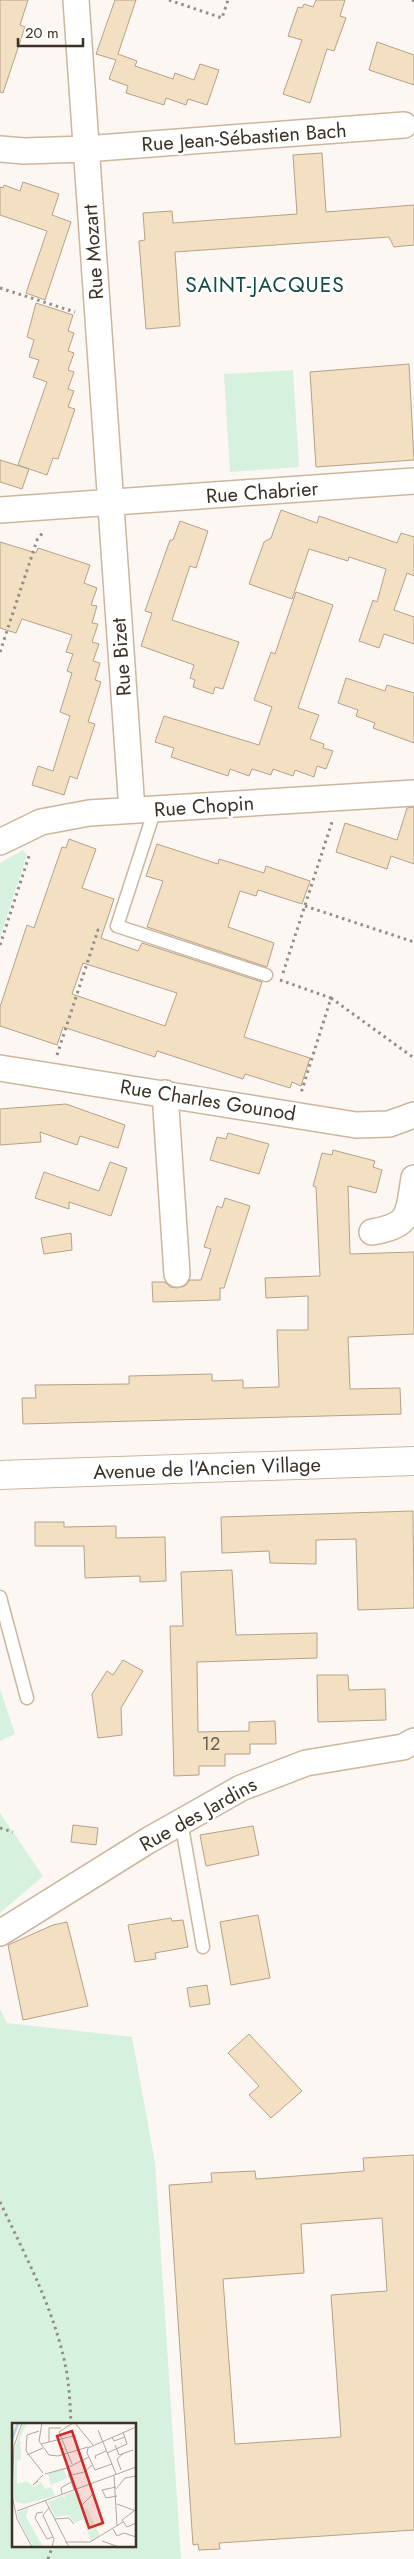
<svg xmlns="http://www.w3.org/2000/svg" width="414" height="2559" font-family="Jost,sans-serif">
<rect width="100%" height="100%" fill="#fcf7f2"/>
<!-- green -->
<path fill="#d7f1df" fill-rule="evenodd" d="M293,370l6,97 -69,5 -6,-98z
M23,850l4,5 -27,82v-74z
M0,1689l15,45 -15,7z
M0,1813l43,63 -43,37z
M0,2009l7,14 125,14 23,126 26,396h-181zM14,2424h121v121h-121z"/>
<!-- building -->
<path fill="#f3e0c3" stroke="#b5a287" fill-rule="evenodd" d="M0,0h28l-8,25 5,2 -22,66 -3,-1z
M115,0h21l-18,54 19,7 -2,5 38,13 2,-6 19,7 6,-16 19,6 -12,35 -19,-6 -2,6 -20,-7 -2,7 -38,-12 2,-7 -19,-7 7,-19 -20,-6z
M316,0h29l-5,16 6,2 -12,33 -7,-2 -17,54 -27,-9 19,-54 -14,-4 10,-29 4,1 2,-4 9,3z
M377,42l37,13v30l-45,-15z
M322,153l4,59 88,-7v40l-20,2 -5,-10 -214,15 5,74 -34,3 -7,-88 6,-1 -2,-27 29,-2 1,12 124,-9 -4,-59z
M23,182l36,12 -7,21 19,7 -26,78 -19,-7 21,-62 -47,-16v-28l3,1 1,-3 16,6z
M36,303l37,12 -5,16 6,2 -6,18 6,2 -6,17 6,2 -6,17 6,2 -6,16 7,2 -17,50 -5,-1 -6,17 -29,-10 29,-83 -14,-5 6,-17 -10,-3 5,-17 -7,-3z
M409,364l5,96 -98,7 -6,-95z
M0,460l29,9 -7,20 -22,-7z
M281,510l36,13 2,-7 78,27 4,-10 13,4v39l-7,-3 -13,37 20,7v27l-30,-10 -5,14 -20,-7 14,-41 4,2 9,-33 -37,-12 -1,4 -39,-12 -17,50 -43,-15 15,-42 7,-4z
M180,521l28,10 -12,37 -6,-2 -18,54 67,22 -16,47 -8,-2 -2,7 -20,-7 2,-7 -5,-2 4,-13 -53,-19 11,-33 -7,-2 25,-71h3z
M0,542l36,11 2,-5 52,17 -6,18 13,5 -6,17 6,1 -5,17 6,1 -6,18 7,2 -6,17 7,2 -5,17 6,2 -13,40 7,2 -18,55 -7,-3 -6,19 -32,-10 6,-19 15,5 17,-55 -10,-4 12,-39 -5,-2 6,-17 -7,-2 6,-17 -50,-16 -6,14 -16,-5z
M296,592l37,13 -35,103 21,7 -9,24 14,5 -1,4 10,3 -7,18 -9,-3 -3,11 -19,-7 -2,6 -20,-7 -2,6 -19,-6 -3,7 -19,-7 -2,7 -57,-19 3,-9 -19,-6 9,-26 95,29 13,-38 -18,-7 17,-48 4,2z
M346,678l39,13 2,-6 27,8v50l-41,-15 2,-5 -19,-7 2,-6 -20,-7z
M414,807v57l-23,-8 -4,13 -51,-17 9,-29 52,17 10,-32z
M69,839l27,10 -14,39 32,11 -13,39 37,13 4,-8 120,39 -18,55 66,21 -9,28 -9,-4 -2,6 -45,-14 -2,5 -86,-28 -2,6 -92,-30 -6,18 -57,-19v-19l27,-82 7,3 28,-81 4,1zM83,963l94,30 -12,33 -93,-32z
M157,844l61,20 1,-5 45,14 2,-7 44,15 -8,23 -44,-14 -2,6 -16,-5 -12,36 46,16 -7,24 -120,-40 16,-46 -17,-5z
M66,1104l59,21 -7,23 -38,-12 -3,9 -37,-13 1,10 -41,3v-36z
M228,1133l41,11 -10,30 -49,-14 7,-23 9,2z
M333,1150l42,11 -2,6 9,3 -6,23 -28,-7 2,68 64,-2v82l-66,3 2,52 50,-1 1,26 -378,10 -1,-26h14l-1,-13 94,-1v-8l83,-2v7l31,-1v8l36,-1 -2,-57h31v-34l-42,2 -1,-20 55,-2 -4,-89 -3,-1 9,-33 10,2z
M110,1162l17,6 -16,48 -42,-14v7l-34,-11 9,-26 55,19z
M225,1198l25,8 -26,82h-4v12l-67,2 -1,-20h13l5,5 7,1 8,-2 5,-6h11l10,-31 -7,-2 13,-41 5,2z
M71,1233l1,17 -28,4 -3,-16z
M413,1511l1,97 -56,2 -2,-71 -40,1v24l-46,-1 -1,-12 -47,2 -1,-36z
M35,1522h29v5l52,-1v12l49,-1 1,44 -26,1v-6l-55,2 -1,-32h-49z
M232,1570l4,65 81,-2v25l-120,4 1,70 51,-1v-9l26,-1 1,23h-26v10h-25v12h-26v9l-25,1 -4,-150h13l-2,-54z
M123,1660l20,11 -22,37 1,27 -24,3 -6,-44 15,-23 6,4z
M317,1675h31l1,15 36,-1 1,31 -68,2z
M73,1825l25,3 -2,17 -25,-3z
M253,1826l6,29 -53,11 -6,-31z
M258,1915l12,63 -39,7 -11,-63z
M171,1918l1,3 11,-1 5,27 -33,6 1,6 -21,3 -7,-37z
M67,1922l21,84 -65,14 -15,-75 45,-20z
M207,1985l3,19 -20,3 -3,-19z
M249,2034l53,57 -31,27 -22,-23 10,-9 -31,-33z
M414,2155v375l-195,13 1,6 -21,1 -1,-6 -5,1 -24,-360 43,-3 -1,-9 44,-2 1,8 108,-8 -1,-13zM382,2218l5,73 -56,4 10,142 -106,7 -12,-165 81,-6 -3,-49z"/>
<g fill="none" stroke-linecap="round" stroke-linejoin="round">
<defs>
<path id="service" d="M155,809l-38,117 149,49
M0,1597l27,101
M181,1821l22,126"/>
<path id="minor" d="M76,0l56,810
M0,149l24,2 61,-2 319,-24
M0,510l414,-29
M0,842l41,-20 48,-9 325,-20
M0,1068l356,57 33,-1 25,-9
M165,1093l12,181
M372,1232c40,-7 36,-18 42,-54
M0,1933l149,-93 92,-52 65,-25 97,-16 11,-6"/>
<path id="tertiary" d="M0,1475l414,-14"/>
</defs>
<!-- service casing -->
<use href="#service" stroke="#cdb69d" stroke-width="15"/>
<!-- minor casing -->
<use href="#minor" stroke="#cdb69d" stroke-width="28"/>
<!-- tertiary casing -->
<use href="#tertiary" stroke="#cdb69d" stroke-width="30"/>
<!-- path -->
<path stroke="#948d85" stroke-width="3" stroke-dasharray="2.5 4" stroke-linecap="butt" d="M169,0l53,18 6,-18
M412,0l2,1
M0,288l75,24
M0,652l37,-112 7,-9
M305,906l109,36
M0,945l30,-92
M283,973l49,-151
M280,980l51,18 -30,95
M331,998l83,60
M57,1055l41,-125 4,-1
M0,1828l13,4
M0,2202c24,51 51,101 64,157 5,21 6,43 7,65
M48,2559l5,-14"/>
<!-- service -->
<use href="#service" stroke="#fff" stroke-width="12"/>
<!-- minor -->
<use href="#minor" stroke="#fff" stroke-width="25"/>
<!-- tertiary -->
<use href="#tertiary" stroke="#fff" stroke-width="28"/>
</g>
<g text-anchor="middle" stroke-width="5" stroke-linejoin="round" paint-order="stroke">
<!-- number labels -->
<g font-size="18" fill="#695d4e">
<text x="211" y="1750">12</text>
</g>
<!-- street labels -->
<g font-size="20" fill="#3b3127" stroke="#fff">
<text transform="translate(244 137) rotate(-4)" y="7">Rue Jean-Sébastien Bach</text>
<text transform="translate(93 252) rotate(-94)" y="7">Rue Mozart</text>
<text transform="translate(262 492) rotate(-4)" y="7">Rue Chabrier</text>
<text transform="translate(121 657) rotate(-94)" y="7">Rue Bizet</text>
<text transform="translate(204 806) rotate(-4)" y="7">Rue Chopin</text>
<text transform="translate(208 1100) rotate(9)" y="7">Rue Charles Gounod</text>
<text transform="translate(207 1468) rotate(-2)" y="7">Avenue de l'Ancien Village</text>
<text transform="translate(198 1814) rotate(-29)" y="7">Rue des Jardins</text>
</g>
<!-- neighbourhood labels -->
<g font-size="21" letter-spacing="1" fill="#124c44" stroke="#fff">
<text x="265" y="292">SAINT-JACQUES</text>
</g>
</g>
<!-- overview -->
<g transform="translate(12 2423)">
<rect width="124" height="124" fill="#fcf7f2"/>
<path d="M11,0h4l-7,15 1,21 -4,2v23l9,-3 8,6 7,-5 4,7 6,-2 4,9 -31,8 -8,-2 -2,-4 1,-49zM51,45l4,10 -16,7 -3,-11zM62,69l8,11 -2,4 7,1 13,28 -9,5 -8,-22 -8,4 -6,-8 -14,2 -7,-15 14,-6 4,3 -2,-4zM17,84l-3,10 17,30h-10l-14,-27 -2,-7z" fill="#d7f1df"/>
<path fill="none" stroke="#b7d1ec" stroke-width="2.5" d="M0,16l6,-16"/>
<path fill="none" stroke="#afa8a1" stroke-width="1" d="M10,0l-8,23 -2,49 5,24 15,28M30,0l-3,18 10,14 9,1 30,-9M63,0l18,22M86,7l18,44M27,8l-12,4 -1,16 17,22M100,14l2,4 11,-4M37,19v-14h12M29,21l32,-8M103,22l4,10 14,-5M95,30l20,-9 -4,-12M15,32l16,-7M84,36l-1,-3 11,-5M60,41l-13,-32 14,-9M100,41l-17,6 -8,-17 1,-5 48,-21M109,47l-4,-11 7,-6M33,51l22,-6M102,52l3,51M56,53l16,-4 8,-7M26,58l-5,4 10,-10M104,64l-14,3 4,8 11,-2M104,66l9,-11 11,-2M62,67l-7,-22 22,-11M50,71l-1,-6 10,-6M33,77l24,47M105,81l19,7M69,83l12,-12 -2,-11M37,85l-6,7 11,24 -2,8M5,88l119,-44M122,88l-12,9 5,7 9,-4M31,89l-6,1 -2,5 12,21 6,-2M43,96l14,-1 5,6M101,106l4,7 7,-3 12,4M90,118l17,6M53,119h25l33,-20"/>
<path fill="#d62828" fill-opacity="0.15" stroke="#d62828" stroke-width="2.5" d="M60,8l31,92 -14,5 -32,-92z"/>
<rect width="124" height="124" fill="none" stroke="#3b3127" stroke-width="2.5"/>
</g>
<!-- scale -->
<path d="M18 38v8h65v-8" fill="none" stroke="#3b3127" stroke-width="2.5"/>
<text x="25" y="38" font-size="15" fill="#3b3127" stroke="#ffffff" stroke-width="4" paint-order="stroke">20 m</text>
</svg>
